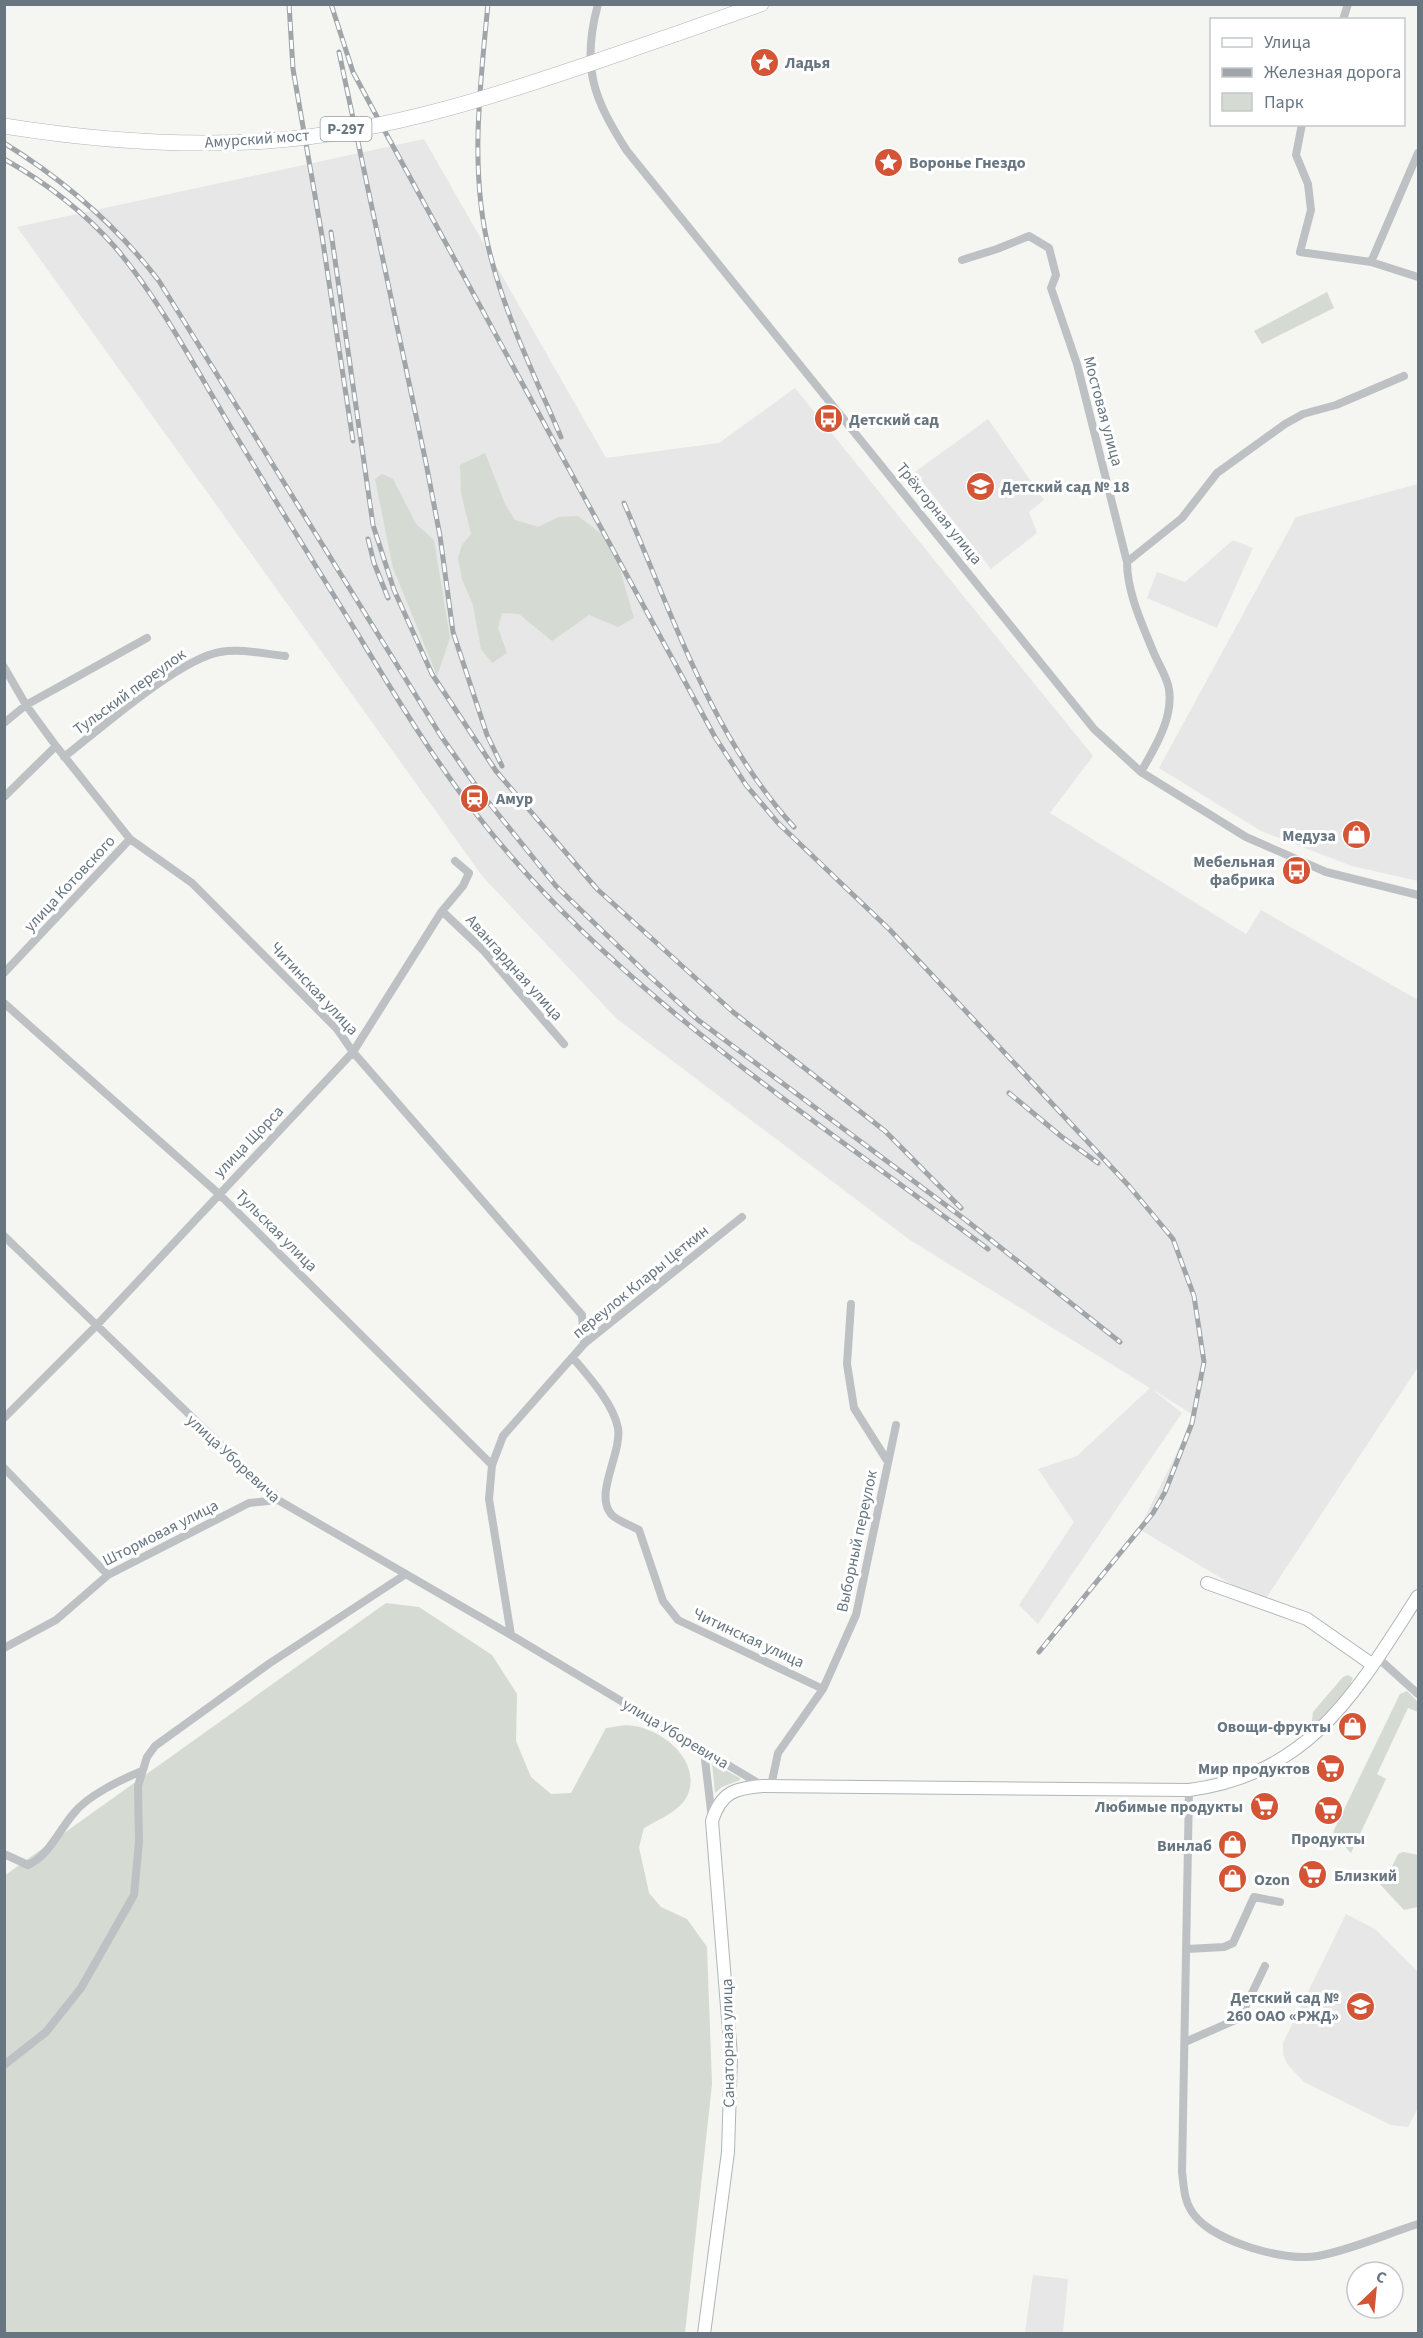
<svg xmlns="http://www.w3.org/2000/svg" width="1423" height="2338" font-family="'Source Sans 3',sans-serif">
<rect width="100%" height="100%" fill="#f5f5f2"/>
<!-- built -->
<path fill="#e6e7e6" d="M424,139l182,319 113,-15 76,-55 298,368 -43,57 196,121 15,-24 157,90v367l-155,236 -124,-74 56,-113 -43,-27 30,24 -144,211 -19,-19 55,-83 -36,-53 39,-13 73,-68 -240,-148 -293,-221 -134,-142 -466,-650z
M988,419l56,81 -15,12 8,21 -46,36 -76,-97z
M1418,484v397l-66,-15 -91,-35 -102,-63 137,-251z
M1233,540l20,8 -36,80 -70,-30 10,-26 28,10z
M1346,1914l29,15 43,43v136l-10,19 -17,-2 -87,-43 -17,-18 -4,-10v-11z
M1033,2275l35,4 -5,54h-38z"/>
<!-- green -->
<path fill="#d5dad2" d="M1327,292l7,16 -72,36 -8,-13z
M485,453l20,51 10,16 23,7 21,-10 19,-1 34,26 22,76 -16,9 -29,-12 -37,26 -33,-27 -17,-1 -4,15 9,25 -15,10 -11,-14 -8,-44 -11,-26 -4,-21 4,-13 9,-11 -10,-41 -1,-28z
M382,474l11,5 23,45 18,16 16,98 -13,38 -44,-108 -18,-89z
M386,1603l33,4 73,48 25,39 -1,47 15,36 20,17 20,-1 35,-65c10,-1 19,-4 28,-2 29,4 67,35 54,68 -6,16 -30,26 -44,34l-5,19 10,46 12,14 26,12 20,28 5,137 -27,249h-680l-1,-457z
M1348,1675l5,3 -4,9 -17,21 -17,16 -3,-3 1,-9 30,-35z
M1407,1691l11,11v10l-10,-4 -31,66 9,5 -35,74 -18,-19 1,-4 66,-136z
M712,1763l28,15v2l-18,7 -7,6z
M1403,1852l15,3v47l-1,5 -13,3 -26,-28 11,-9 9,-19z"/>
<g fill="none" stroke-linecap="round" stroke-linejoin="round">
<defs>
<path id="secondary" d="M1207,1583l100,36 66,46
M704,2334l24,-182 3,-96 -19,-235c9,-29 23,-33 51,-35l426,4c123,-16 168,-100 229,-194"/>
<path id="highway" d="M676,34l85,-30"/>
</defs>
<!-- secondary casing -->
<use href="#secondary" stroke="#afb5b8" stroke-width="14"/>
<!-- highway casing -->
<use href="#highway" stroke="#b0b4b7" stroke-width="16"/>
<!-- street -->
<path stroke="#bdc1c4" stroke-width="8" d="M598,4c-17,63 -5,94 29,147l467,578 47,43 105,65 80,35 92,23
M1343,20l5,-16
M1302,124l-6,31 12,29 3,26 -11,42 71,10 47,15
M962,260l35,-11 32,-13 20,12 7,27 -5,13 26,76 50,198c0,30 15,62 26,89 10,24 21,33 15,62 -4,20 -17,41 -27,59
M1371,262l47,-109
M1127,562l55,-44 35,-45 68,-49 18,-10 33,-9 68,-29
M4,667l22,38 30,41 74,93 62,44 145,146 16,23 229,263 2,29
M4,723l22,-18 121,-67
M64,757c36,-28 115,-98 156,-105 20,-4 45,2 65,4
M4,797l52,-51
M442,911l41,39 81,94
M4,973l126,-134
M4,1003l215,191 273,271
M4,1236l274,264 233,135 252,151
M851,1304l-4,60 7,44 34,54
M573,1358c16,19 40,45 45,70 4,25 -24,66 -7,86 6,7 20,11 28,16l24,71 15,19 145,69
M4,1418l92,-92 257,-274 89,-141 21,-25 6,-13 -14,-12
M4,1468l104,107
M511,1635l-22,-136 3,-34 11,-29 81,-92 158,-127
M4,1648l52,-28 52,-45 141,-72 29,-3
M1378,1658l40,36
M704,1751l8,68
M771,1786l7,-33 45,-64 33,-74 40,-190
M1189,1790l-7,382c2,16 2,31 13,44 21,26 90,46 123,40 33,-6 68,-22 100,-32
M4,1854l24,11c21,-9 31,-35 46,-52 13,-17 48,-34 68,-42
M1187,1949l37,-2 9,-4 21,-46 26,5
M1185,2042l55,-24 25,-52
M4,2065l42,-33 35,-44 53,-93 5,-53 -1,-56 9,-29 8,-11 115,-83 136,-89"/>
<!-- secondary -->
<use href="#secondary" stroke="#fff" stroke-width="12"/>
<!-- highway -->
<use href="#highway" stroke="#fff" stroke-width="15"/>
<defs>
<path id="rail" d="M289,4l4,65 29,167 31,205
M331,4l22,68 23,43 339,622 31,48 32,38 112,107 239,256 44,53 21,57 10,66 -12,61 -27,69 -12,21 -114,139
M488,4c-8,83 -19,169 2,250 16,63 45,123 71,183
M339,52l87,411 14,73 13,96 34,103 15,31
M4,143c60,37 112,82 155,138l282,455 40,57 75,93 90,87 52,47 269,201 153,121
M4,159c41,23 80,53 111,88 46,54 84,128 121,189 40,66 81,132 121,197 39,64 78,129 124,187 133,170 335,300 507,429
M331,232l42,293 21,65 38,84 64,97 101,118 136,123 152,119 76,77
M624,503c48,110 87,233 170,324
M368,539l6,24 14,35
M1009,1093l53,44 36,26"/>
</defs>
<!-- rail casing -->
<use href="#rail" stroke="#9fa5a9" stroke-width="5"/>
<!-- rail -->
<use href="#rail" stroke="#fff" stroke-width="3" stroke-dasharray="9" stroke-linecap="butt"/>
<defs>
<path id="highway-bridge" d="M4,126c88,14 175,21 263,15 141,-10 277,-62 409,-107"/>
</defs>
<!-- highway-bridge casing -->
<use href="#highway-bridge" stroke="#b0b4b7" stroke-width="16" stroke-linecap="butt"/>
<!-- highway-bridge -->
<use href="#highway-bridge" stroke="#fff" stroke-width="15"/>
</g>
<!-- icons -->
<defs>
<symbol id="sight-disc" viewBox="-11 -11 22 22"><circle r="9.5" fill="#d35535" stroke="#fff"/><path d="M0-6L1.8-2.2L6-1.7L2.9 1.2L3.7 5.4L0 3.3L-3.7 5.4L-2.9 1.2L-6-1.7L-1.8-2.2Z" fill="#fff"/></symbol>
<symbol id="bus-disc" viewBox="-11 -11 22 22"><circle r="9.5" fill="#d35535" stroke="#fff"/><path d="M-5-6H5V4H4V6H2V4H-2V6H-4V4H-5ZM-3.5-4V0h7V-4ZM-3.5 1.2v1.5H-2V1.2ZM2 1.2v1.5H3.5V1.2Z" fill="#fff"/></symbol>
<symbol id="school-disc" viewBox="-11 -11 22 22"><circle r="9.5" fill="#d35535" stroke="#fff"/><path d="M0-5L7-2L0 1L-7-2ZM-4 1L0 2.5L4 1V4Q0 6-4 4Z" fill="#fff"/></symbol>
<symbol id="station-disc" viewBox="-11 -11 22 22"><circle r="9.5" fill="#d35535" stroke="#fff"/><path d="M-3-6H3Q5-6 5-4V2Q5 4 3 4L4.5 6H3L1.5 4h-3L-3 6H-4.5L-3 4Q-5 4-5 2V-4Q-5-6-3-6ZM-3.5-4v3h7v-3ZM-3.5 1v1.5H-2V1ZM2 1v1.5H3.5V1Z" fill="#fff"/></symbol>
<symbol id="shop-disc" viewBox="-11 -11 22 22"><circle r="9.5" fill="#d35535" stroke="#fff"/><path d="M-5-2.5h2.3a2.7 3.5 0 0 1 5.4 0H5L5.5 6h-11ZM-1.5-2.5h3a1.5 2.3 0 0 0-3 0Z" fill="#fff"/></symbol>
<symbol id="supermarket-disc" viewBox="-11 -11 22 22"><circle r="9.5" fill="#d35535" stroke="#fff"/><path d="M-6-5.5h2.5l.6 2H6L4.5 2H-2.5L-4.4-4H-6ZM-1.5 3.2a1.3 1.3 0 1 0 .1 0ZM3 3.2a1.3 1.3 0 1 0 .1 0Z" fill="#fff"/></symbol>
</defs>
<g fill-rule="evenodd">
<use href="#sight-disc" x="748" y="46" width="33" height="33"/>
<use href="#sight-disc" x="872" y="146" width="33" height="33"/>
<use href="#bus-disc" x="812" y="402" width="33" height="33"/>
<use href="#school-disc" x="964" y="470" width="33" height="33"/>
<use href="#station-disc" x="458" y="782" width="33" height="33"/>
<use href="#shop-disc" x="1340" y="818" width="33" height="33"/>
<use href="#bus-disc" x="1280" y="854" width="33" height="33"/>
<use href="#shop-disc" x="1336" y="1710" width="33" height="33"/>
<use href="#supermarket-disc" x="1314" y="1752" width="33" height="33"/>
<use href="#supermarket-disc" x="1248" y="1790" width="33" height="33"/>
<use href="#supermarket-disc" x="1312" y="1794" width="33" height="33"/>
<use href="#shop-disc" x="1216" y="1828" width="33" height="33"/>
<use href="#supermarket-disc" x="1296" y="1858" width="33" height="33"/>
<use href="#shop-disc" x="1216" y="1862" width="33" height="33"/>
<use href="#school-disc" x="1344" y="1990" width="33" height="33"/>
</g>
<g text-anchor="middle" stroke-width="6" stroke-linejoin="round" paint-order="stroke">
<!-- shield labels -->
<rect fill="#fff" stroke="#959fa6" stroke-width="1.5" x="320.5" y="117" width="51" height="24" rx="4.5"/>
<g font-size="15" font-weight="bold" fill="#677680">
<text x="346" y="134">Р-297</text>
</g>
<!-- poi labels -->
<g font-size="16" font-weight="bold" fill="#677680" stroke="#fff" text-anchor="start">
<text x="785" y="68">Ладья</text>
<text x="909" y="168">Воронье Гнездо</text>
<text x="849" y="425">Детский сад</text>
<text x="1001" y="492">Детский сад № 18</text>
<text x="496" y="804">Амур</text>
<text x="1336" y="841" text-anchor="end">Медуза</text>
<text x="1275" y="867" text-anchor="end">Мебельная<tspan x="1275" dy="18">фабрика</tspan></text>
<text x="1331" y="1732" text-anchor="end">Овощи-фрукты</text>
<text x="1310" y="1774" text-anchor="end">Мир продуктов</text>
<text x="1243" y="1812" text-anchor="end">Любимые продукты</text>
<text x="1328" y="1844" text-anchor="middle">Продукты</text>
<text x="1212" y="1851" text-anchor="end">Винлаб</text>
<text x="1334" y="1881">Близкий</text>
<text x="1254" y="1885">Ozon</text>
<text x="1339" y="2003" text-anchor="end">Детский сад №<tspan x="1339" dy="18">260 ОАО «РЖД»</tspan></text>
</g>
<!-- street labels -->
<g font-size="16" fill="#677680" stroke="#fff">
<text transform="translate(257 138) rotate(-4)" y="6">Амурский мост</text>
<text transform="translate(1104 411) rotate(75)" y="6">Мостовая улица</text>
<text transform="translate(940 513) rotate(51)" y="6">Трёхгорная улица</text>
<text transform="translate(129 691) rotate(-36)" y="6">Тульский переулок</text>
<text transform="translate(69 883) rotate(-47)" y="6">улица Котовского</text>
<text transform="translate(515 967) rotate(48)" y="6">Авангардная улица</text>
<text transform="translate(315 988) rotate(47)" y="6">Читинская улица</text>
<text transform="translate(248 1141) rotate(-46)" y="6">улица Щорса</text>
<text transform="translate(277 1230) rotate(45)" y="6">Тульская улица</text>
<text transform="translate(640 1281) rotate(-39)" y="6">переулок Клары Цеткин</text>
<text transform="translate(234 1458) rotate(43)" y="6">улица Уборевича</text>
<text transform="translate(160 1532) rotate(-27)" y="6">Штормовая улица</text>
<text transform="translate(856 1541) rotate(-78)" y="6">Выборный переулок</text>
<text transform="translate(749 1637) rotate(25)" y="6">Читинская улица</text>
<text transform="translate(676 1733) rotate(31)" y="6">улица Уборевича</text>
<text transform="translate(727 2043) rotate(-91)" y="6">Санаторная улица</text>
</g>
</g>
<!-- border -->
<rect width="1423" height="2338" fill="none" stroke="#677680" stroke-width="12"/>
<!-- legend -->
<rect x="1210" y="18" width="195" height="108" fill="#ffffff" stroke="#c2c8cc" stroke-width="1.5"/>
<rect x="1222" y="38" width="30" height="9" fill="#ffffff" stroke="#c2c8cc" stroke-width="1.5"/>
<text x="1264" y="48" font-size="18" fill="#677680">Улица</text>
<rect x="1222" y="68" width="30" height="9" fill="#9fa5a9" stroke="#c2c8cc" stroke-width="1.5"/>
<text x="1264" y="78" font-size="18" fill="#677680">Железная дорога</text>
<rect x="1222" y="93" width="30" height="18" fill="#d5dad2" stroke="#c2c8cc" stroke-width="1.5"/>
<text x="1264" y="108" font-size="18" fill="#677680">Парк</text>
<!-- north arrow -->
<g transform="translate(1375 2290) rotate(26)"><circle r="28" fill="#ffffff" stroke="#c2c8cc" stroke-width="1.5"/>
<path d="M0-4.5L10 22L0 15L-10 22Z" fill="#d35535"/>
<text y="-9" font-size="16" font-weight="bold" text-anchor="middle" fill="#677680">С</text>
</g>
</svg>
